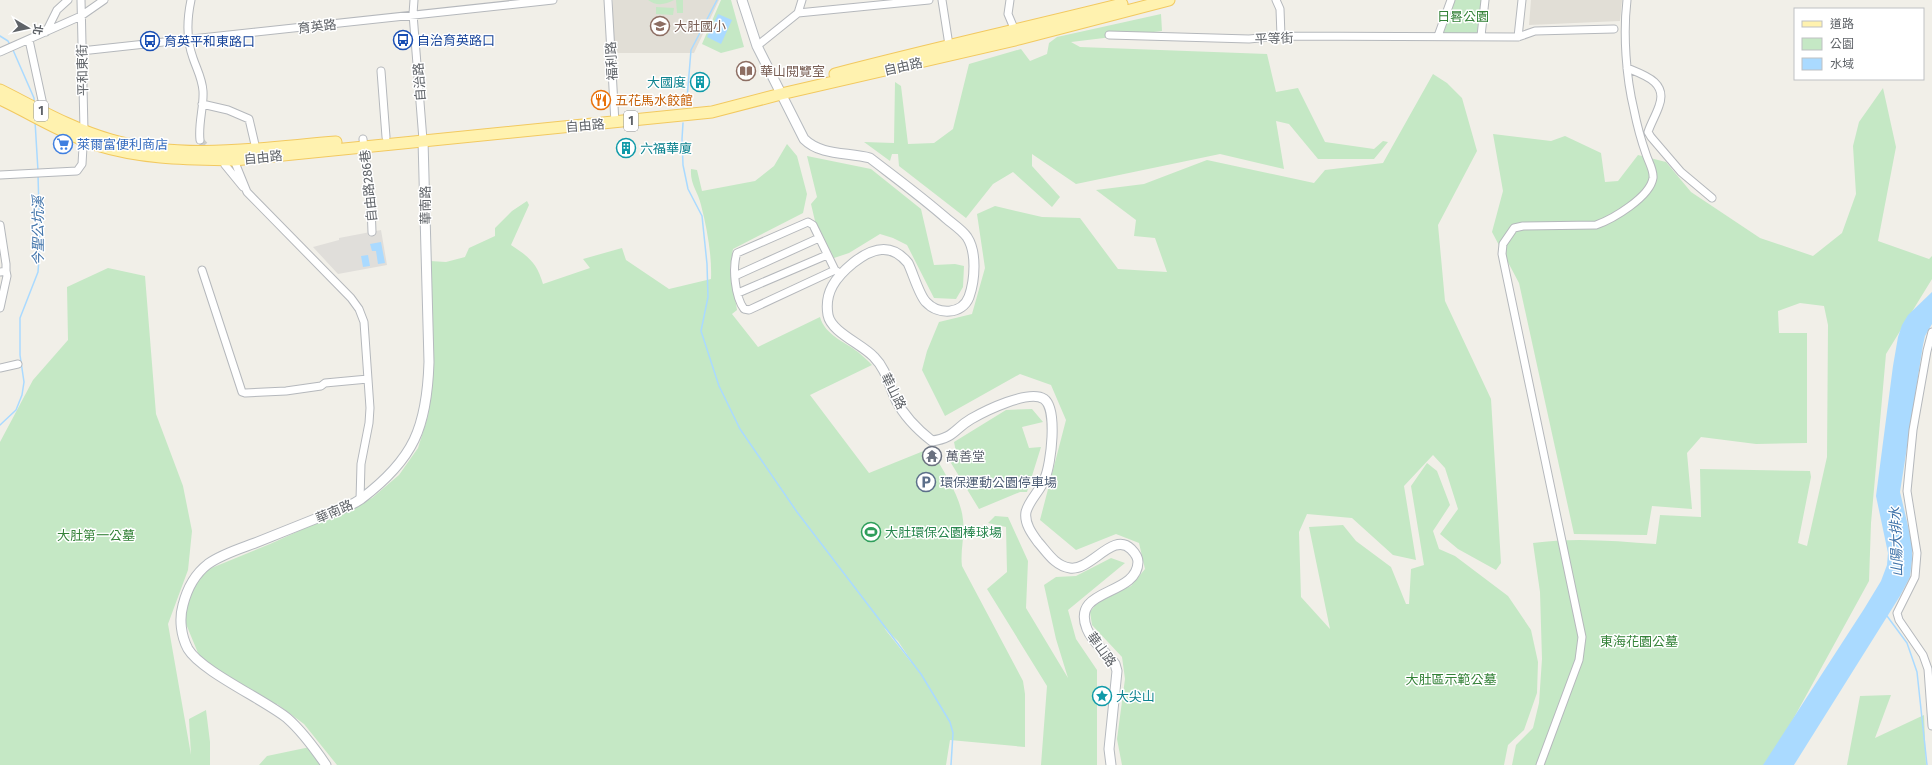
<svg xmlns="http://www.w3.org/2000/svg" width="1932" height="765" font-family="'Fira Sans','Noto Sans TC',sans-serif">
<rect width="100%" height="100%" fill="#f1efe8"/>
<!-- industrial -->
<path fill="#e0deda" d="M381,230l6,35 -49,9 -25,-27 26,-7v-2z"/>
<!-- education -->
<path fill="#e1ded6" d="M613,0h106l-25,53h-81z
M1531,0h91l-2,21 -91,4z"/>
<!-- green -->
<path fill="#c5e8c5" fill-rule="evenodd" d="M648,0h26c-9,5 -18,6 -26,0z
M676,0h7v13h-6z
M721,0h10l13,47 -23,6 -19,-9z
M1452,0h30l-3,33h-38z
M656,7l18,1 -1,7 -17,-1z
M1161,14l1,17 -91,11 9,5 187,7 9,38 22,-4 27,54 49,7 9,-8 5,1 -14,17h-56l-29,-35 -13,-3 8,48 -64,-15 -144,30 -44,-30v12l28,31 -8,10 -39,-35 -20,12 -27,34 -67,-52 -1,-12h-6l-2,7 -26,-19 30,1 1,-61 6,4 7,58 26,-1 19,-14 16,-65 52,-15 9,12 17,-7 2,-11 8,-6z
M1433,74l14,9 15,15 15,53 -39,74 7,76 46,98 10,164 -5,7 -38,-21 -18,-15 18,-25 -13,-41 -12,-13 -29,31 12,74 -23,-5 -41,-37 -45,-4 -8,18 2,65 29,32 -21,-102 34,-2 13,16 35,26 15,37h3l2,-35 13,-4 -13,-79 16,-23 10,8 13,34 -17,26 6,18 16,7 53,40 23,34 7,32 -1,31 -13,37 -16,15 -4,20h-382l-5,-26 8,-60 -3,-22 -30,-32 -2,-13 10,-13 31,-13 14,-17 -6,-26 -23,-9 -40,16 -36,-30 26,-100 -15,-35 -31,-11 -75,42 -23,-46 5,-19 12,-29 33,-8 13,-46 -8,-54 18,-8 47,11 38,1 38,51 49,3 -12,-34 -21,-2 2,-16 -40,-30 48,-6 63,-24 107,23 11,-13 58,-7z
M1883,88l13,59 -18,94 51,18 3,-3v23l-46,75 -15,169 -2,58 -101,184h-256l4,-20 17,-17 6,-25 3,-44 -2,-67 -7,-49c41,-6 82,-2 123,1l4,-29 41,2 -1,-48 110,2 1,6 -13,66 9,3 20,-89 1,-132 -4,-19 -24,-3 -22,8 1,22h28v110l-51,1 -55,-7 -14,16 5,56 -40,-3 -5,29 -73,-1 -55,-251 -27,-51 11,-41 -10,-57 58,7 14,-5 36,17 4,29 13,-1 20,-26 28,7 25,30 69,46 53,18 29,-23 14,-39 -3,-48 6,-24z
M787,144l10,12 10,38 -4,19 -70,36 -3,19 7,42 -5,4 26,33 62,-30c5,18 25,25 38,35 5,4 10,9 14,13l-62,30 59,78 57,-23h6c11,22 29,46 31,70 2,16 -3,31 -1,46l61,115 2,13v53l-75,-7 -4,25h-609l-33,-41 -27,-20 -3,3 -69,-45 -7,-9 -12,-29 -1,-15 5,-21 19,-19 61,-25 102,-46 27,-23 19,-27 10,-32 5,-44 -3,-111 16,1 19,-5 4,-9 26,-12v-8l17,-17 15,-10 2,4 -18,40c18,12 26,18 32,39l47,-16 -7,-9 39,-11 4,12 43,29 42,-10c1,-24 -4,-51 -10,-74 -3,-14 -11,-20 -10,-36l6,1 5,21 53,-10 19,-15zM884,628l14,13 14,21h-1z
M807,156l64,13 50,40 13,56 21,-1 9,2 -1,21 -7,12 -22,-1 -27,-53 -14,-7 -13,-4 -31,19 -15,5 -19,-37 -4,-17 6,-7z
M108,268l37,8 11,138 27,72 9,45 -4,39 -20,54 23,131 -2,-36 17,-9 4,32v23h-210v-323l33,-62 35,-40 -1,-53z
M1032,409l11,13 -21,5 7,21 12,-1 -14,45h-7l-41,17 -28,-46 6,-6 -3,-15 52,-32z
M995,516l13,1 20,44 -2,47 42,70 -12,-39 -12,-54 12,-8 20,-1 35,-18 14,5 -57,47 8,29 21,31v95h-56l6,-79 -60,-97 20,-17 -1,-45 -18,-4z
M1891,695l-16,43 49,-23 2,50h-79l13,-69z
M310,747l13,18h-64l8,-9z"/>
<!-- water -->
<path fill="#aadaff" d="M718,14l14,6 -11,24 -14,-7z
M381,242l4,21 -7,1 -2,-13h-4l-2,-7z
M368,255l2,11 -7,1 -2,-11z
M1932,292v32l-7,12 -2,9 -23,147 12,51v17l-2,17 -10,19 -106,169h-31l101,-156 17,-28 6,-16 1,-12 -12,-57 17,-130 5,-29 4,-12 6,-10z"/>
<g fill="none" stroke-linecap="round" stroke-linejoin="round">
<!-- stream -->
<path stroke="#aadaff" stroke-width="1.5" d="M0,36l8,5 2,4
M13,50l21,48v5
M687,99l4,-49 26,-50
M35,121l3,50
M683,123l-1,16 1,26 5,24 14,27 5,48 1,33 -7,34 18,55 21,43 57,83 124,162 29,48 3,11 -2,32
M0,425l16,-15 6,-15 2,-13 -4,-27v-37l18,-46 2,-27 -2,-70
M1887,616l20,27 10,29 10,93"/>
<!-- street-tunnel -->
<path stroke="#ccccc8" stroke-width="7" stroke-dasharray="7 3.5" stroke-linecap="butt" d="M200,140l12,13"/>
<defs>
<path id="street" d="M191,0c-4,19 -5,39 2,58 4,12 9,20 10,33 1,16 -5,32 -3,49
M414,0l-1,14 10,126
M608,0l7,123
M942,0l7,45
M1010,0l-2,14 8,19
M1276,0l4,9 1,27
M798,13l131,-13
M46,32l11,-22 11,-10
M1109,35l140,4 32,-3 237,1 17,-6 79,-2
M1438,36l13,-36
M1481,36l4,-36
M1518,37l4,-37
M29,40l16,74
M757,46l41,-33 4,-13
M81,51l472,-51
M0,52l81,-36 23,-16
M1627,68c17,7 41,14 32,38 -3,9 -8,17 -11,26l3,5 30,35 31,26
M381,71l5,66
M202,104l26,6 21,9 7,30
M363,139l8,67 1,26
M234,160l13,32 104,106 8,11 5,13 6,86 -1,15 -8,41 -1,36
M225,165l18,22
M0,175l77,-4 5,-7 2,-34 -3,-130
M0,225l6,39v7
M202,270l40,122 3,1 41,-2 35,-5 4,-3 43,-4
M835,270l-86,40 -5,-1c-9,-12 -12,-42 -7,-56l71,-31 5,3 22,45 6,4
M0,272l6,-1 1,5 -7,32
M735,276l84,-38
M738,293l89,-38
M1932,332l-5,19 -14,79 -6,61 10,62 -2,24 -18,36 2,7 24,35 5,14 4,57
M0,368l18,-4
M1540,765l39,-105 3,-23 -80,-383 1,-10 11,-16 9,-2 73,-1c17,-6 54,-28 57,-47 1,-8 -5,-17 -7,-24 -5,-14 -9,-29 -12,-44 -8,-33 -11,-76 -7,-110"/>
<path id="secondary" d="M742,0l15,46 47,93c17,17 44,13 66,19 26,20 52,39 77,61 6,5 15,11 20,18 10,15 8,43 2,60 -7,18 -31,18 -43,5 -7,-7 -13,-29 -18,-39 -17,-21 -36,-15 -55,0 -17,14 -29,29 -25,52 3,17 34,29 46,42 12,12 15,28 22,43 8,16 22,30 36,41 22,-3 22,-12 39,-22 14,-8 58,-30 73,-20 14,10 7,65 1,79 -4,12 -16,22 -19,34 -2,11 6,22 12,30 9,10 17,24 32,26 21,3 43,-37 61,-19 4,4 7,8 7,13 -1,35 -68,25 -51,67 5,13 20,24 28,35l2,7 -8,78 2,16
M326,765c-11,-16 -24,-34 -39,-47 -22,-18 -86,-47 -99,-69 -7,-13 -9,-30 -5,-44 4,-16 12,-31 25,-41 14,-10 31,-15 47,-21 23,-9 47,-19 70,-28 12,-4 26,-9 36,-16 53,-40 66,-72 68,-137l-6,-222"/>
<path id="primary" d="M835,74c95,-25 191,-46 287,-70
M0,90c36,18 72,39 111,50 73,21 150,8 225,2
M0,99c32,15 63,35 97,46 45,14 91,14 137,15l478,-48 69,-18 238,-55 150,-39"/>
</defs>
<!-- street casing -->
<use href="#street" stroke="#b5b8bc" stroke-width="9"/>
<!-- secondary casing -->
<use href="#secondary" stroke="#b6babf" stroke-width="11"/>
<!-- primary casing -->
<use href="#primary" stroke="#f2c960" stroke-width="13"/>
<!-- street -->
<use href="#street" stroke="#fff" stroke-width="7"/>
<!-- secondary -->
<use href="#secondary" stroke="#fff" stroke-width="9"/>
<!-- primary -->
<use href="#primary" stroke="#fff2af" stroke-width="11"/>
</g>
<!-- icons -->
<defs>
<symbol id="school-ring" viewBox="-11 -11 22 22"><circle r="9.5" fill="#fff" stroke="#8d6e63" stroke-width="1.5"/><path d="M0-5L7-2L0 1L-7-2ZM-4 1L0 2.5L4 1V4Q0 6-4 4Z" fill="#8d6e63"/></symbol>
<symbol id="bus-ring" viewBox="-11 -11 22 22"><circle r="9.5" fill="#fff" stroke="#1a4fb4" stroke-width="1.5"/><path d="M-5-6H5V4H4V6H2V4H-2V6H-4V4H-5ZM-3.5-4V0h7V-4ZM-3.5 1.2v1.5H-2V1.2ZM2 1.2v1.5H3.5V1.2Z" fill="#1a4fb4"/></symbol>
<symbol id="library-ring" viewBox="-11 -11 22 22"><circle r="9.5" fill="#fff" stroke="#8d6e63" stroke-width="1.5"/><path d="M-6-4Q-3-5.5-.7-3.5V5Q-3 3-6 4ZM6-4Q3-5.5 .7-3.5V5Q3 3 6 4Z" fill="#8d6e63"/></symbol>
<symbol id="building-ring" viewBox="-11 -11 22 22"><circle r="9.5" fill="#fff" stroke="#0f9aa8" stroke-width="1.5"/><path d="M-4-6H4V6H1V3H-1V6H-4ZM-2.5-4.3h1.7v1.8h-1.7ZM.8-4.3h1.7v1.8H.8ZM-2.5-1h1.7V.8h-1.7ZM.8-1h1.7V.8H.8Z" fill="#0f9aa8"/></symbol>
<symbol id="restaurant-ring" viewBox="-11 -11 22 22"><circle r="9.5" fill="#fff" stroke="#e8710a" stroke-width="1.5"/><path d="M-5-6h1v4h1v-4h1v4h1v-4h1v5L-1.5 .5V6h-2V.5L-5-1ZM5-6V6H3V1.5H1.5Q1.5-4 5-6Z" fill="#e8710a"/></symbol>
<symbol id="supermarket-ring" viewBox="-11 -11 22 22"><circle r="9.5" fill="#fff" stroke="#3f7fe0" stroke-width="1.5"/><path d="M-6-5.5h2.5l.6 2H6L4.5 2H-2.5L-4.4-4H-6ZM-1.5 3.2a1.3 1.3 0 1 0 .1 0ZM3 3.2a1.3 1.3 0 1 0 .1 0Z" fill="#3f7fe0"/></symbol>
<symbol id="temple-ring" viewBox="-11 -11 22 22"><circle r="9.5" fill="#fff" stroke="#6b7280" stroke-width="1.5"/><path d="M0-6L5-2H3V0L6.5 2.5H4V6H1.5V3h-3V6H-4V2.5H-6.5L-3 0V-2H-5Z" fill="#6b7280"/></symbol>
<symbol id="parking-ring" viewBox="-11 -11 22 22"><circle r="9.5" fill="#fff" stroke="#5c6f8a" stroke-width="1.5"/><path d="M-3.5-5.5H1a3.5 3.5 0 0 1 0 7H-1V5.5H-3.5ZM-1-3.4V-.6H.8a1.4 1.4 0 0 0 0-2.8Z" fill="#5c6f8a"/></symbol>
<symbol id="stadium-ring" viewBox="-11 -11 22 22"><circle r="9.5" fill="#fff" stroke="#2e9e5b" stroke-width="1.5"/><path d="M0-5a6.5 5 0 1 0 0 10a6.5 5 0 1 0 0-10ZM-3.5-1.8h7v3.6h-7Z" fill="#2e9e5b"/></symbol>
<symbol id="sight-ring" viewBox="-11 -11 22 22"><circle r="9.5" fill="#fff" stroke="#0f9aa8" stroke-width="1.5"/><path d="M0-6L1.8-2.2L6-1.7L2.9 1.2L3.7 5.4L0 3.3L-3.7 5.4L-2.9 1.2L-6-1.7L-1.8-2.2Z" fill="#0f9aa8"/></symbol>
</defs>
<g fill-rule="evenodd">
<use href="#school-ring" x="649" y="15" width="22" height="22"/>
<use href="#bus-ring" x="392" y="29" width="22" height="22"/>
<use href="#bus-ring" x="139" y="30" width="22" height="22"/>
<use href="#library-ring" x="735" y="60" width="22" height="22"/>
<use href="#building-ring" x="689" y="71" width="22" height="22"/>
<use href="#restaurant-ring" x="590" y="89" width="22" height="22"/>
<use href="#supermarket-ring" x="52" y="133" width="22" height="22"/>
<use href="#building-ring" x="615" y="137" width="22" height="22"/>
<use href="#temple-ring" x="921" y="445" width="22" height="22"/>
<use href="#parking-ring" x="915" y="471" width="22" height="22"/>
<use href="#stadium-ring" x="860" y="521" width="22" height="22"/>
<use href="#sight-ring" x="1091" y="685" width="22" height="22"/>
</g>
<g text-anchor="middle" stroke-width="3" stroke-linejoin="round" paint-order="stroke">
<!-- shield labels -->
<g fill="#fff" stroke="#8f9295" stroke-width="1">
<rect x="34" y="101" width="14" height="20" rx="3"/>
<rect x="624" y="111" width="14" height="20" rx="3"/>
</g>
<g font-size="12" font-weight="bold" fill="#5f6368">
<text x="41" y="115">1</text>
<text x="631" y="125">1</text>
</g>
<!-- park labels -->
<g font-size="13" fill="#348238" stroke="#fff">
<text x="1463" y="21">日晷公園</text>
<text x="96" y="540">大肚第一公墓</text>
<text x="1639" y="646">東海花園公墓</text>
<text x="1451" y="684">大肚區示範公墓</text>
</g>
<!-- street labels -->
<g font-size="13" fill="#5f6368" stroke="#fff">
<text transform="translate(317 26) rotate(-7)" y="5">育英路</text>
<text transform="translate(1274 38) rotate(-2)" y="5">平等街</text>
<text transform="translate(611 61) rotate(-93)" y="5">福利路</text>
<text transform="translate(903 66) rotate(-13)" y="5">自由路</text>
<text transform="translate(82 70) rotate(-91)" y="5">平和東街</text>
<text transform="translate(419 82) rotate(-94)" y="5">自治路</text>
<text transform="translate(585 125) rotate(-5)" y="5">自由路</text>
<text transform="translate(263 157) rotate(-6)" y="5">自由路</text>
<text transform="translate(368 186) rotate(-96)" y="5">自由路286巷</text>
<text transform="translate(425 205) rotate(-91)" y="5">華南路</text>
<text transform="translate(894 391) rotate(63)" y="5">華山路</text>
<text transform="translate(334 511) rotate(-23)" y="5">華南路</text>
<text transform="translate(1102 649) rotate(54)" y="5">華山路</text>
</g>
<!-- education labels -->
<g font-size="13" fill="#785e54" stroke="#fff" text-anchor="start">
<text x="674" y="31">大肚國小</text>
<text x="760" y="76">華山閱覽室</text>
</g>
<!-- transit labels -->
<g font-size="13" fill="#164399" stroke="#fff" text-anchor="start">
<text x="417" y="45">自治育英路口</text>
<text x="164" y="46">育英平和東路口</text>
</g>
<!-- culture labels -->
<g font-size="13" fill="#0d838f" stroke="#fff" text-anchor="start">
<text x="686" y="87" text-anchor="end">大國度</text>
<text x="640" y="153">六福華廈</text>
<text x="1116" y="701">大尖山</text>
</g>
<!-- food labels -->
<g font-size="13" fill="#c56008" stroke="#fff" text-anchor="start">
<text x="615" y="105">五花馬水餃館</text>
</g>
<!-- shop labels -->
<g font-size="13" fill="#366cbe" stroke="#fff" text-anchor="start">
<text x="77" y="149">萊爾富便利商店</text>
</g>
<!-- worship labels -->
<g font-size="13" fill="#5b616d" stroke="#fff" text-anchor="start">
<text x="946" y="461">萬善堂</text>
</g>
<!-- service labels -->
<g font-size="13" fill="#4e5e75" stroke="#fff" text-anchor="start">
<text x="940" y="487">環保運動公園停車場</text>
</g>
<!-- leisure labels -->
<g font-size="13" fill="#27864d" stroke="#fff" text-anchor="start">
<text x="885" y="537">大肚環保公園棒球場</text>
</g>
<!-- water labels -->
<g font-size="14" font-style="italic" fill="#4174aa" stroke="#fff">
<text transform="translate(38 231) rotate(-90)" y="5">今聖公坑溪</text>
<text transform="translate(1896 542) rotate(-92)" y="5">山陽大排水</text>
</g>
</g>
<!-- legend -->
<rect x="1794" y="8" width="130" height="72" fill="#ffffff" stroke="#bfc1c3"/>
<rect x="1802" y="21" width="20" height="6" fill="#fff2af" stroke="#bfc1c3"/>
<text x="1830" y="28" font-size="12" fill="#5f6368">道路</text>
<rect x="1802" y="38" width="20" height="12" fill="#c5e8c5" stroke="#bfc1c3"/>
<text x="1830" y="48" font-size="12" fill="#5f6368">公園</text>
<rect x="1802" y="58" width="20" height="12" fill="#aadaff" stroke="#bfc1c3"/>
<text x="1830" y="68" font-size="12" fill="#5f6368">水域</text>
<!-- north arrow -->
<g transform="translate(28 28) rotate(99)" stroke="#ffffff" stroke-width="3" paint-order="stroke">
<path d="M0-3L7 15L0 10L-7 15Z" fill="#5f6368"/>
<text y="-6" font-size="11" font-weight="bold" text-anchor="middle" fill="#5f6368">北</text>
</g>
</svg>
